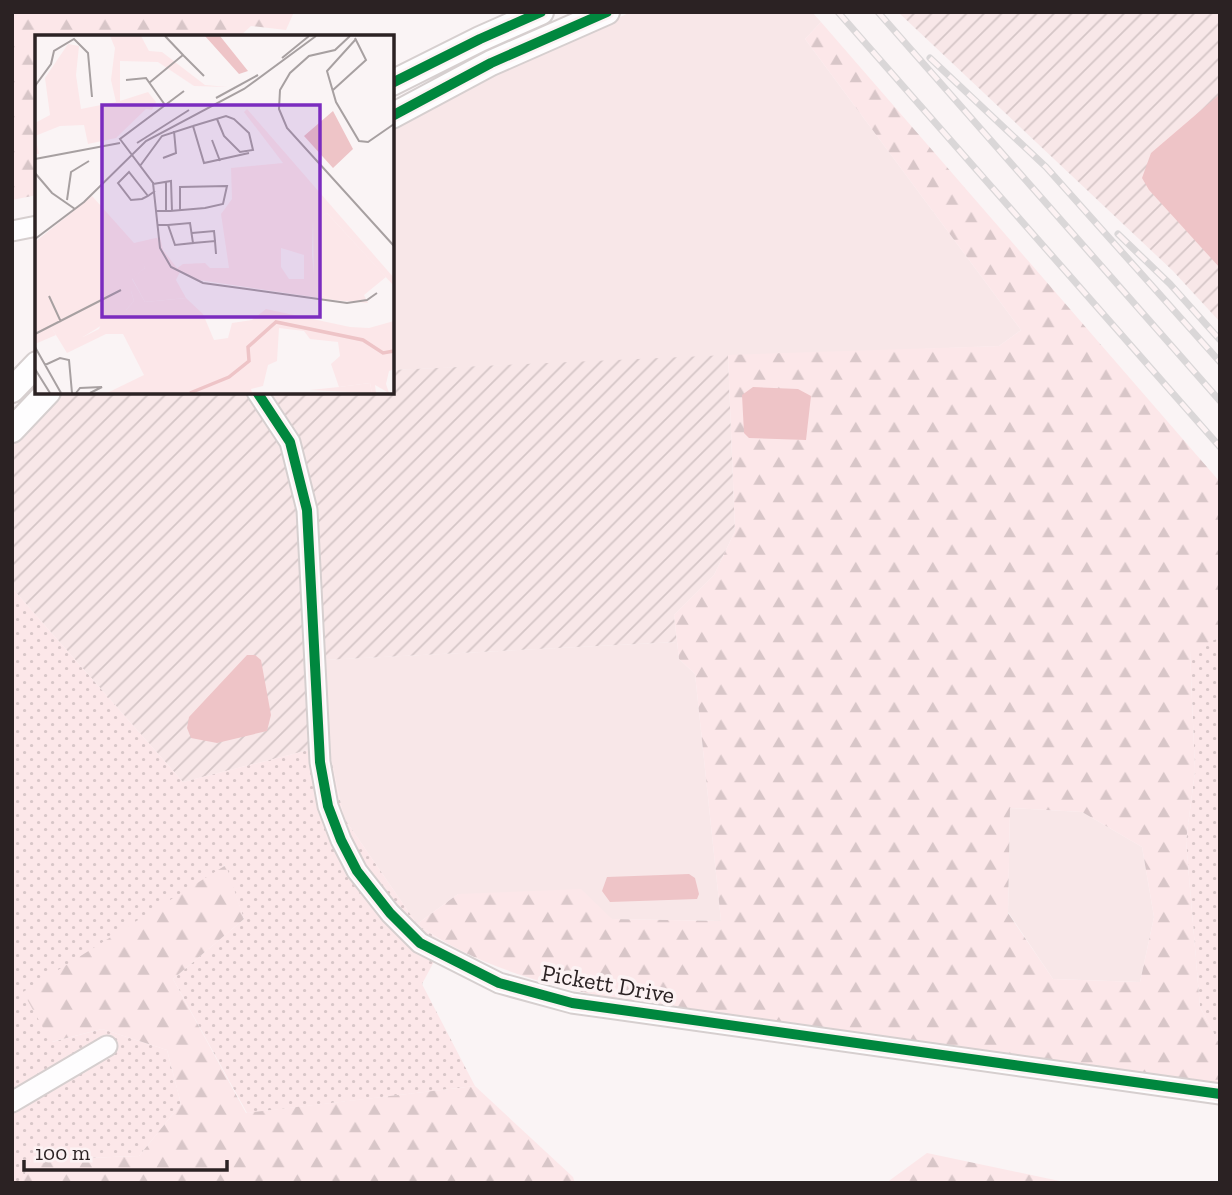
<svg xmlns="http://www.w3.org/2000/svg" width="1232" height="1195" font-family="'Zilla Slab',serif">
<defs>
<pattern id="industrial-furrows" width="10" height="10" patternUnits="userSpaceOnUse" patternTransform="scale(1.75)"><rect width="10" height="10" fill="#f8e7e8"/><path d="M-1 1l2-2M0 10L10 0M9 11l2-2" fill="none" stroke="#d5c6c7"/></pattern>
<pattern id="grass-dots" width="8" height="8" patternUnits="userSpaceOnUse" patternTransform="scale(1.75)"><rect width="8" height="8" fill="#fce7e9"/><path d="M2 2h.1M6 6h.1" fill="none" stroke="#d8c6c8" stroke-width="1.8" stroke-linecap="round"/></pattern>
<pattern id="forest-firs" width="22" height="20" patternUnits="userSpaceOnUse" patternTransform="scale(1.75)"><rect width="22" height="20" fill="#fce7e9"/><path d="M5 1l3.5 6h-7zM16 11l3.5 6h-7z" fill="#d8c6c8"/></pattern>
</defs>
<rect width="100%" height="100%" fill="#faf4f5"/>
<!-- built -->
<path fill="#f8e7e8" d="M631,12h181l9,10 -16,17 216,291 -22,16 -607,24v-243l100,-52z
M677,642l2,17 16,15 26,247 -109,-2 -154,-25 -41,30 -73,-106 -16,-73 -5,-85z
M1010,808l72,4 60,35 12,70 -14,65 -87,-3 -45,-67z"/>
<!-- industrial -->
<path fill="url(#industrial-furrows)" d="M898,12h322v310l-47,-51z
M728,355l7,176 -21,44 -40,40 3,27 -353,18 4,85 -145,37 -171,-194v-144l50,-52h330v-22z"/>
<!-- grass -->
<path fill="url(#grass-dots)" d="M12,588l171,194 145,-37 16,73 73,106 27,19 -22,41 53,102 -228,27 -74,-134 71,-60 -19,-54 -173,177 50,-13 65,21 14,54 -42,52 -108,4 -10,23h-9z
M1220,637v408l-20,-38 -14,-166 9,-70 -5,-120z"/>
<!-- forest -->
<path fill="url(#forest-firs)" fill-rule="evenodd" d="M12,12h282l-8,18 -35,-4 -12,11h-202v158l-25,5z
M821,22l399,460v155l-30,15 5,119 -9,70 14,166 20,38v41l-605,-87c-69,-14 -140,-33 -198,-75l41,-30 123,-5 31,30 109,2 -26,-247 -16,-15 -5,-44 40,-40 21,-44 -7,-176 271,-9 22,-16 -216,-291zM1010,808l72,4 60,35 12,70 -14,65 -87,-3 -45,-66z
M226,865l18,54 -71,60 73,134 229,-27 98,91 2,6h-554l10,-23 108,-4 42,-52 -14,-54 -65,-21 -51,13 -28,-50z
M927,1153l142,30h-183z"/>
<!-- water -->
<path fill="#eec4c7" d="M1220,94v174l-71,-78 -7,-12 9,-25z
M753,387l45,2 13,7 -5,44 -57,-2 -5,-5 -2,-38z
M247,655h8l6,5 10,55 -4,16 -50,12 -26,-5 -4,-10 2,-11z
M689,874l6,4 4,16 -2,5 -87,3 -8,-11 5,-14z"/>
<g fill="none" stroke-linecap="round" stroke-linejoin="round">
<defs>
<path id="minor" d="M12,231l25,-5
M257,392l33,50 17,68 13,252 8,44 13,34 16,31 33,42 30,30 79,40 73,20 648,91
M12,1102l95,-56"/>
<path id="major" d="M392,83l88,-44 61,-27
M392,116l99,-53 116,-51
M12,390l25,-26
M12,430l36,-38"/>
</defs>
<!-- minor casing -->
<use href="#minor" stroke="#d6cfcf" stroke-width="23"/>
<!-- major casing -->
<use href="#major" stroke="#d6cfcf" stroke-width="28"/>
<!-- minor -->
<use href="#minor" stroke="#fefdfe" stroke-width="19"/>
<!-- major -->
<use href="#major" stroke="#fefdfe" stroke-width="24"/>
<defs>
<path id="rail" d="M838,12l382,435
M878,12l342,389
M930,58l116,109 174,195
M1118,234l52,50 50,56"/>
</defs>
<!-- rail casing -->
<use href="#rail" stroke="#dad7d8" stroke-width="7"/>
<!-- rail -->
<use href="#rail" stroke="#fcf2f3" stroke-width="4.5" stroke-dasharray="13" stroke-linecap="butt"/>
<defs>
<path id="cycleway" d="M392,83l88,-44 61,-27
M392,116l99,-53 116,-51
M257,392l33,50 17,68 13,252 8,44 13,34 16,31 33,42 30,30 79,40 73,20 648,91"/>
</defs>
<!-- cycleway casing -->
<use href="#cycleway" stroke="#fcf2f3" stroke-width="15"/>
<!-- cycleway -->
<use href="#cycleway" stroke="#00873e" stroke-width="10"/>
</g>
<g text-anchor="middle" stroke-width="7" stroke-linejoin="round" paint-order="stroke">
<!-- street labels -->
<g font-size="24" fill="#2b2223" stroke="#fcf2f3">
<text transform="translate(608 984) rotate(10)" y="8">Pickett Drive</text>
</g>
</g>
<!-- overview -->
<g transform="translate(35 35)">
<rect width="359" height="359" fill="#faf4f5"/>
<path d="M57,161l42,47 26,-6 3,13 17,22 -4,8 10,18 -41,4 -13,-24 13,-10 -4,-9 -21,28 11,4 3,10 -8,9 -43,27 -35,-15 8,13 -21,9v-102zM292,178l59,64 -22,18 4,8 -35,-3 -13,-6 -6,-11 -1,-63z" fill="#fce7e9"/>
<path d="M75,1h31l8,15 13,1 43,33 23,2 -34,-1 -36,-24 -38,-1v40l28,-9 8,10 -4,8 -6,-1 -30,29 -28,6 -4,-19 -24,1 -25,10 4,18h-4v-31l15,-8 -5,-37 23,-34 11,2 -3,29 5,34 35,-7 -5,-22 4,-32zM212,74l147,169v8l-67,-73 -14,8 -1,33 3,30 5,10 13,6 -134,-20 -23,-11 7,-5 22,-1 5,5h19l-8,-54 11,-15 -1,-31 52,-5 -39,-51zM246,213l23,7v24h-15l-8,-12zM107,223l3,10 -13,11 13,23 41,-4 17,16 11,26 14,-2 4,-15 20,-3 14,-11 84,18 19,1 25,-7v48l-5,2 -3,13 3,9 -14,-8 1,8h-4l-2,-10 -31,4 -8,-23 9,-8 -2,-14 -28,-3 -6,-8 -25,-3 -2,33 -9,4 -5,21 -12,3 1,4h-145l37,-18 -21,-41h-17l-39,19 -19,-31 14,-6 13,3 8,18 16,-8 8,-18 19,-1 8,-9 -3,-10 -20,-1 -5,-9z" fill="#fce7e9" fill-rule="evenodd"/>
<path d="M335,348l2,10 -62,-3 29,-3z" fill="#fce7e9"/>
<path d="M170,1h15l28,35 -9,3zM298,76l20,38 -20,19 -29,-32z" fill="#eec4c7"/>
<path fill="none" stroke="#eec4c7" stroke-width="3.5" d="M155,358l39,-16 20,-16 -1,-14 28,-25 87,18 20,13 11,-2"/>
<path fill="none" stroke="#a7a0a1" stroke-width="2" d="M315,1l-15,14 -26,6 -19,17 -10,17 -1,19 8,19 107,118M321,4l-29,32 9,31 23,39 9,1 26,-18M148,20l21,21M247,23l27,-22M91,45l20,-2 19,27M114,48l34,-28 -18,-19M0,51l16,-22 3,-13 20,-12 14,14 4,44M298,55l33,-30 -11,-22M149,56l-64,48 33,44 7,65 11,19 32,16 144,20 20,-3 10,-7M181,63l42,-23M158,91l33,-10 8,3 15,14 4,17 -13,2 -16,-16 -7,-17M177,105l8,21M102,108l52,-33M128,123l13,-5 -2,-22M0,124l85,-16M105,131l22,-30 31,-10 11,37 45,-10M0,138l17,20 23,16M131,147v29M118,149l18,-3 1,30M113,161l-19,-24 -11,11 13,17 11,-1 6,-3 7,-5M32,165l4,-28 18,-11M122,176h13l35,-3 18,-4 4,-18 -47,1v23M123,190h10l7,20 18,-2 -3,-20 -22,2M157,198l22,-2 1,10M0,204l49,-37 62,-61 98,-52 72,-53M158,208l22,-2 1,13M14,261l12,26M0,299l86,-44M0,312l26,46M10,330l15,-7 9,2 3,33M0,334l15,24M41,358l4,-5 22,-1 -12,6"/>
<path fill="#7b2cbf" fill-opacity="0.15" stroke="#7b2cbf" stroke-width="3.5" d="M67,70h218v212h-218z"/>
<rect width="359" height="359" fill="none" stroke="#2b2223" stroke-width="3.5"/>
</g>
<!-- border -->
<rect width="1232" height="1195" fill="none" stroke="#2b2223" stroke-width="28"/>
<!-- scale -->
<path d="M24 1160v10h203v-10" fill="none" stroke="#2b2223" stroke-width="3.5"/>
<text x="35" y="1160" font-size="21" fill="#2b2223" stroke="#fcf2f3" stroke-width="5" paint-order="stroke">100 m</text>
</svg>
